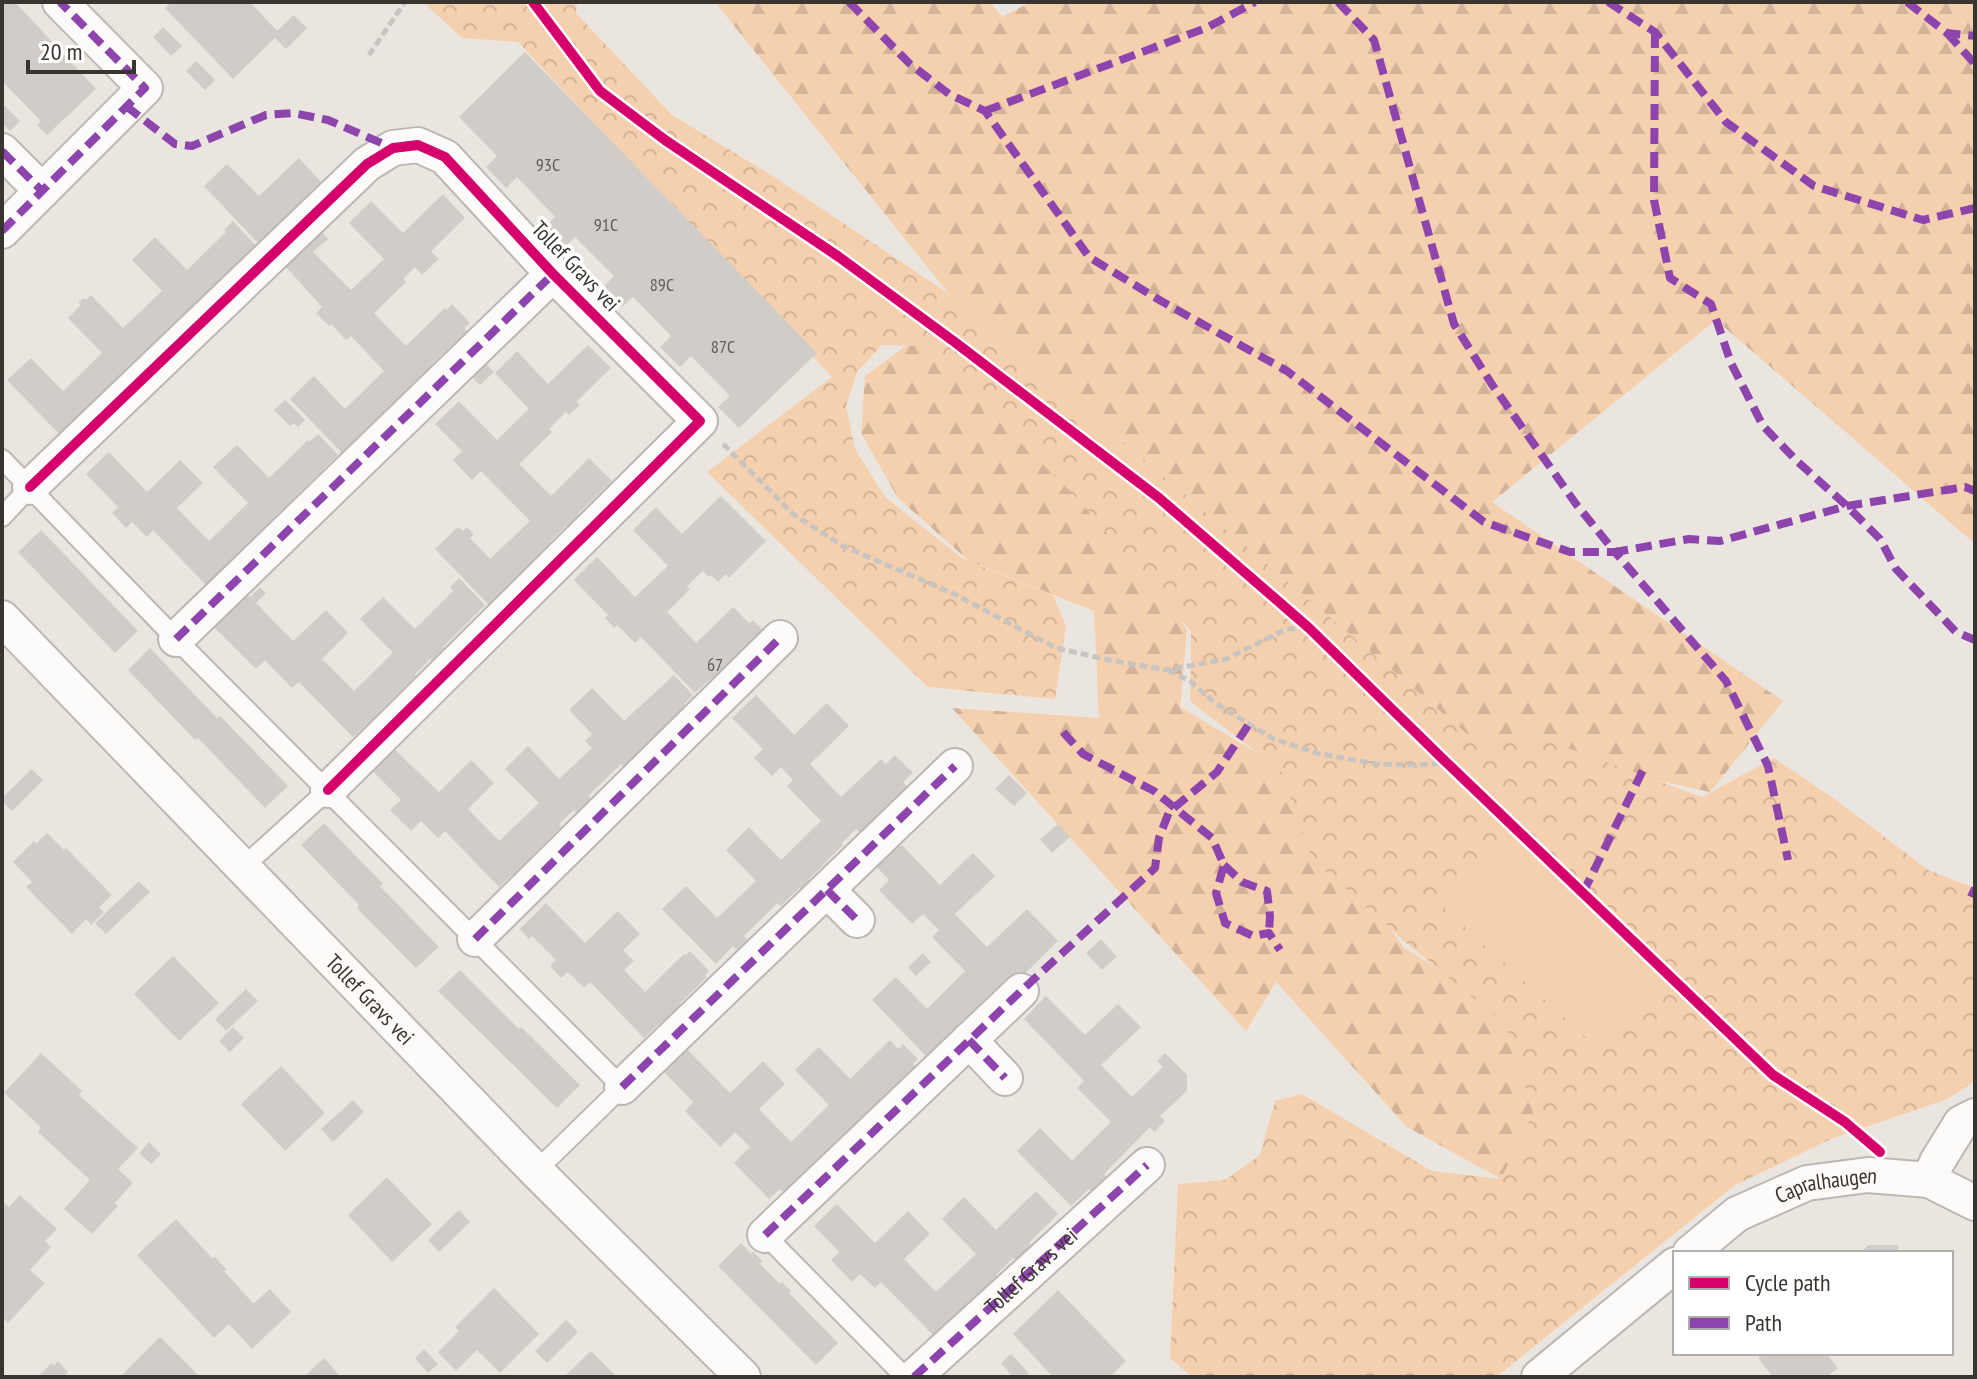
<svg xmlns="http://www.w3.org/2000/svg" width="1977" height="1379" font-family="'PT Sans Narrow',sans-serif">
<defs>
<pattern id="forest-firs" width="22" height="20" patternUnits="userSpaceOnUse" patternTransform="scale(2)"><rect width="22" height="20" fill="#f5d0af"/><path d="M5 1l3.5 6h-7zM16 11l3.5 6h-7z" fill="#d3b397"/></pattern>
<pattern id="park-crowns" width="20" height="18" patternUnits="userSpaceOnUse" patternTransform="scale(2)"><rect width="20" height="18" fill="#f5d0af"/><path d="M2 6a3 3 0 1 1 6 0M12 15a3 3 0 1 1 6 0" fill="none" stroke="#d3b397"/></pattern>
</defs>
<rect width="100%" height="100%" fill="#ebe5df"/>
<!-- forest -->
<path fill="url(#forest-firs)" d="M715,2h275l12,15 29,-15h944v542l-259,-224 -224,182 291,199 -73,91 -235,-51 -526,-447z
M914,340l222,182 51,109 -7,76 96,57 128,184 72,43 43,-8 18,135 -36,61 -94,-52 -131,-145 -30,49 -294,-323 147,10 -5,-107 -125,-50 -71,-63 -37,-65 4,-57z"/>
<!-- park -->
<path fill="url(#park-crowns)" d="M423,2h154l-1,11 96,102 104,63 173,116 524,445 62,-3 167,61 72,-39 62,42 92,70 47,18v193l-28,18 -116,40 -96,46 -239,192h-304l-22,-19 8,-174 47,-4 35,-25 15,-54 27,-7 130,77 69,8 32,-66 -27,-88 -97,-80 -97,-86 -31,-88 -91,-70 1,-70 -116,-135 -153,-150 -40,-1 -25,27 -11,34 9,43 30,48 78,62 90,36 13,31 -11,73 -127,-12 -221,-215 125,-95 -314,-335 -56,-4z"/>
<!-- pitch -->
<path fill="#f5d0af" d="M1508,838l159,144 -64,71 -159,-145z"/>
<!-- building -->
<path fill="#d1ccc7" d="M2,2h13l81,87 -49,46 -10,-10 4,-4 -38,-39 -1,1z
M171,2h79l27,29 17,-16 13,13 -21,21 -11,-11 -42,41 -68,-71z
M163,27l19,19 -11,10 -18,-19z
M525,52l292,301 -78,75 -21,-21 12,-11 -39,-40 -11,11 -20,-20 11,-11 -38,-39 -11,10 -19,-20 11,-11 -39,-39 -11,11 -19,-20 10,-11 -38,-40 -11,11 -20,-21 11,-11 -38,-39z
M196,61l19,19 -10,10 -19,-19z
M2,103l18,18 -10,10 -8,-8z
M299,158l22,24 -33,32 6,7 -14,14 -7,-7 -15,15 -54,-57 23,-22 32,32z
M443,194l22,24 -34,33 8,8 -17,16 -7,-8 -12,12 3,3 -32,31 32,33 39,-38 2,2 5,-6 18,19 -6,5 3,3 -34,32 6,6 -13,13 -5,-6 -16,16 2,2 -63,61 -54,-56 24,-23 31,33 39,-38 -33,-35 -5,4 -15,-16 -2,2 -13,-13 6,-6 -37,-41 36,-35 7,8 -15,13 38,38 33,-31 -35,-36 22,-22 32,32z
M233,221l22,24 -8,8 2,2 -63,61 -2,-2 -25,24 7,7 -23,21 -6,-6 -14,14 1,2 -62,61 -55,-57 24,-22 32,33 39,-38 -34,-35 13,-13 -3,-3 6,-4 2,2 5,-5 32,33 39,-37 -30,-31 23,-23 32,33 39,-38 -2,-2z
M588,345l23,23 -35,34 4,3 -11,10 -3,-3 -17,17 3,3 -33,32 32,32 38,-38 23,23 -34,33 4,4 -11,11 -4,-4 -17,17 3,2 -63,62 -55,-57 23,-22 5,4 4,-4 7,7 -4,4 20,21 40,-38 -49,-50 -9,9 -19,-20 9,-9 -27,-27 24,-23 38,39 32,-31 -34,-36 22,-22 31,33z
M485,363l9,9 -14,13 -9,-9z
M285,400l20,20 -7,7 -5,-4 -3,3 -16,-16z
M318,434l20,21 -41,40 7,8 -15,14 -7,-8 -14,15 2,2 -62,61 -55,-57 -6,7 -15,-15 -6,6 -14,-15 6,-6 -32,-33 23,-22 38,40 33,-32 23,23 -26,25 32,33 39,-38 -35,-36 24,-22 32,33 39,-38 1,2z
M721,496l45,45 -37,37 -3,-4 -8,8 -7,-7 -2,2 -6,-6 -16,15 3,3 -23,23 29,31 37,-36 16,16 4,-3 16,16 -51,49 -7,-7 -16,15 -54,-56 -6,6 -18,-18 -3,3 -9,-10 3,-3 -34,-35 23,-23 38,40 33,-31 -35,-36 23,-23 26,27z
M41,530l97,101 -23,22 -97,-101z
M459,578l26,27 -42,42 5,5 -13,12 -5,-5 -15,15 1,2 -35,34 4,3 -11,10 -2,-3 -19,17 -54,-55 -7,6 -27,-28 -9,9 -42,-42 33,-32 3,2 10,-10 6,6 -10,10 37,38 33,-31 22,23 -26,26 32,32 39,-38 -33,-34 23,-22 32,32 38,-38 -3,-4z
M150,648l67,70 3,-2 68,70 -23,22 -67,-70 -3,2 -67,-70z
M674,675l19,20 -9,9 2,2 -33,32 6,6 -15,13 -5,-5 -15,15 -3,-3 -33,32 7,8 -14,14 -7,-8 -15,14 2,3 -28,28 5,5 -20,19 -5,-5 -14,13 -54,-56 -7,7 -17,-17 -10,10 -21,-21 11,-10 -31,-32 22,-21 47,45 32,-32 23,23 -26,26 31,32 40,-38 -34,-34 23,-23 31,33 33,-31 -7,-7 7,-7 -23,-24 23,-22 32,33z
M756,695l38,40 33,-32 22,23 -39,38 31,33 40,-38 5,5 9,-9 18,18 -10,9 9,9 -47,46 -9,-8 -14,14 1,2 -34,34 3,3 -10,9 -3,-3 -18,18 -3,-3 -34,33 3,4 -10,10 -4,-4 -17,18 -54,-55 24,-23 31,32 39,-37 -30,-31 23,-23 32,33 40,-39 -34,-35 6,-6 -12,-13 -9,9 -18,-18 9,-9 -31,-31z
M32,769l11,11 -31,31 -10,-10v-3z
M1009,775l18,18 -13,13 -19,-17z
M324,823l59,61 -3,2 59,61 -23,21 -59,-60 2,-3 -58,-60z
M1058,824l12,13 -18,16 -12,-14z
M47,833l17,17 2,-2 46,47 -13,12 5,5 -13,13 -5,-6 -14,15 -46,-47 6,-5 -19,-20 21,-21 2,3z
M893,840l7,7 2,-2 38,40 33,-32 22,23 -40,38 32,33 40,-38 31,32 -54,53 -6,-7 -9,8 -63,61 -54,-56 24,-23 31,32 38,-38 -33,-34 7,-7 -16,-16 -11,10 -33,-34 10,-10 -18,-19z
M139,881l11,11 -44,42 -11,-11z
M546,903l39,40 33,-32 22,23 -17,16 11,11 -10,9 21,22 39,-38 2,1 4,-4 19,20 -4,4 2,2 -27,26 5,5 -20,21 -5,-6 -16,15 -54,-56 -6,6 -16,-16 -7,6 -11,-12 6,-6 -24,-24 -3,3 -9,-10z
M1101,939l16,18 -15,13 -16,-17z
M923,953l8,9 -15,14 -8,-9z
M173,956l46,47 -40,38 -45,-47z
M460,970l59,59 2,-2 59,58 -23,23 -119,-117z
M246,989l12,12 -32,30 -11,-12z
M1046,996l39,39 33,-31 23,23 -40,38 31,32 31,-30 -6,-6 8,-8 22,22v16l-27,25 5,5 -11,11 -4,-5 -46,47 4,5 -14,14 -5,-4 -18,17 -54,-55 23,-23 32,33 39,-39 -34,-34 7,-7 -60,-62z
M233,1027l11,11 -14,14 -11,-11z
M890,1040l8,9 5,-5 15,15 -5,5 6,6 -64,62 -4,-4 -31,31 4,4 -15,15 -5,-4 -20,19 -4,-4 -11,10 -35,-36 16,-16 -15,-15 -15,15 -35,-36 8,-9 -30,-31 23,-23 44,45 33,-32 22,23 -26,25 32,33 38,-37 -34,-35 24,-23 31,32z
M41,1053l41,38 -3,4 59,53 -20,21 15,14 -18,20 3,3 -26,28 -28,-25 26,-29 -52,-48 3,-5 -37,-34z
M281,1066l44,47 -40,38 -44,-47z
M353,1100l11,12 -31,30 -12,-13z
M149,1142l12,12 -10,10 -12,-11z
M387,1177l45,47 -40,38 -44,-47z
M1036,1191l22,23 -29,29 5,4 -17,16 -4,-5 -17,17 2,3 -62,60 -55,-56 -6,6 -15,-14 -8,8 -21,-22 8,-8 -25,-26 23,-22 38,39 33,-32 22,23 -26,25 32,33 40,-38 -34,-35 22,-22 32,33z
M20,1195l37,34 -12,12 6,6 -21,23 15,13 -37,40 -6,-6v-116l7,6z
M459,1210l11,12 -31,30 -11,-12z
M176,1219l36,39 3,-1 11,12 -2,2 28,31 2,1 16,-14 21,23 -39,37 -23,-25 -15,14 -77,-83z
M741,1243l10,11 2,-3 9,10 -2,3 20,20 2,-2 9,9 -2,2 49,50 -22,22 -98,-99z
M1869,1245h29v8h-38z
M494,1288l45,46 -39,39 -23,-23 -21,21 -18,-19 21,-21 -4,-4z
M1058,1290l68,71 -16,16h-57l-40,-43z
M566,1320l12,12 -31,31 -12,-12z
M160,1337l38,38 -2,2h-76z
M424,1349l14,15 -10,9 -13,-15z
M591,1351l26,26h-53z
M1765,1353h61l12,15 -12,9h-53l-15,-19z
M1011,1354l18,19 -4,4h-12l-12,-14z
M324,1358l17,19h-37z
M58,1361l10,11 -5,5h-26l15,-14 2,3z"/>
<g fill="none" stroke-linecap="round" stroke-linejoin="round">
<defs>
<path id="lane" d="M2,459l174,180 446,448 -86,84
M2,517l28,-30
M243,867l85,-77
M765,1235l140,142"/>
<g id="street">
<path d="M2,151l40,40"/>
<path d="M2,231l143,-143 -85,-86"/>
<path d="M30,487l337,-323 26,-16 25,-3 27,12 108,117 147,147 -372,369"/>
<path id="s1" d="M2,618l534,553 207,206"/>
<path d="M176,639l377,-365"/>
<path d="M827,890l30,30"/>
<path d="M475,939l305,-301"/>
<path d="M969,1040l36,38"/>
<path d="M622,1087l333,-321"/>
<path d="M1929,1180l8,-18 24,-39 14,-7"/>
<path d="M765,1235l256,-244"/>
<path id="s2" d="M1690,1253l47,-39 70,-31 61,-8 61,5 46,23"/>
<path d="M914,1377l233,-212"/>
<path d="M1539,1377l136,-112"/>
</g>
</defs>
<!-- lane casing -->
<use href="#lane" stroke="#bcb7b2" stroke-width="22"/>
<!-- street casing -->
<use href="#street" stroke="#bcb7b2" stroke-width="38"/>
<!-- path -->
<path stroke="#c8c4c1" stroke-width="5" stroke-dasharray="8 4" stroke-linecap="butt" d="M369,55l36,-53
M723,444l70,70 50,32 111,48 102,54 58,13 53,9 59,-11 60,-30 23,-1
M1168,670l22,11 25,22 57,35 44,15 60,11 41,1 30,-2"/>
<!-- lane -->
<use href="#lane" stroke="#fcfbfa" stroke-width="18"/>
<!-- street -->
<use href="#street" stroke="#fcfbfa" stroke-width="34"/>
<!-- quiet -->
<g stroke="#8e44ad" stroke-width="8" stroke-dasharray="16 8" stroke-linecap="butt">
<path d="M849,2l61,62 39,30 36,17 104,146 72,44 126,70 197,151 86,30h45l111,129 42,85 20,94"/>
<path d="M1338,2l36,38 80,284 37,59 85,121 39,48 74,-13 31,2 127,-35 118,-19 10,4"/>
<path d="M1608,2l47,30 71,90 88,64 109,34 52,-12"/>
<path d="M1907,2l40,31 28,3"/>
<path d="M1655,32l-1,168 16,78 41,26 20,59 32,63 35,36 49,44 33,33 16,30 60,63 19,8"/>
<path d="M1947,33l28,31"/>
<path d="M126,106l49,38 17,2 74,-31 27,-2 35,7 65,28"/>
<path d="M985,111l221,-83 49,-26"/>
<path d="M2,151l40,40"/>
<path d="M2,231l143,-143 -85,-86"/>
<path d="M176,639l377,-365"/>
<path d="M1063,732l20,22 71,37 58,47 12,27 -8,28 9,30 28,13 16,-3 11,17"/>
<path d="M1224,865l18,17 25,9 3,25 -1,17"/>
<path d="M827,890l30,30"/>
<path d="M1583,893l60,-123"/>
<path d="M1971,897l4,-9"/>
<path d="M475,939l305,-301"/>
<path d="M969,1040l36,38"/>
<path d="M622,1087l333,-321"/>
<path d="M765,1235l256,-244 134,-123 4,-30 10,-26 48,-40 32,-48"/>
<path id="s3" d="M914,1377l233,-212"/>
</g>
<defs>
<path id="cycleway" d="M533,2l67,89 65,49 174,117 117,86 203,155 150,130 138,135 326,312 72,47 35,30
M30,487l337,-323 26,-16 25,-3 27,12 108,117 147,147 -372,369"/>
</defs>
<!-- cycleway casing -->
<use href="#cycleway" stroke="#fff" stroke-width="15"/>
<!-- cycleway -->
<use href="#cycleway" stroke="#d6006c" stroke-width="10"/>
</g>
<g text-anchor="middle" stroke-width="7" stroke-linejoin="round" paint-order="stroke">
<!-- number labels -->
<g font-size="18" fill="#605b56">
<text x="548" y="171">93C</text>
<text x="606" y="231">91C</text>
<text x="662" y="291">89C</text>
<text x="723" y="353">87C</text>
<text x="715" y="671">67</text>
</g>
<!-- street labels -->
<g font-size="22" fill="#393430" stroke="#fff">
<text transform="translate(576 266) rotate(46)" y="8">Tollef Gravs vei</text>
<text dy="8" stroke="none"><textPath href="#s1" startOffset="530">Tollef Gravs vei</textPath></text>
<text dy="8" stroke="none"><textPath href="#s2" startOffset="156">Capralhaugen</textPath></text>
<text dy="8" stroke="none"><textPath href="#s3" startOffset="158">Tollef Gravs vei</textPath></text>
</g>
</g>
<!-- border -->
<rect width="1977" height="1379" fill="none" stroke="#393430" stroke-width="8"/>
<!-- legend -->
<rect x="1673" y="1251" width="280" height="104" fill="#ffffff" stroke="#b0aeac" stroke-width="2"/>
<rect x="1689" y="1277" width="40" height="12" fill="#d6006c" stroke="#b0aeac" stroke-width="2"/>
<text x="1745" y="1291" font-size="24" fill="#393430">Cycle path</text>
<rect x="1689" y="1317" width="40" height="12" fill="#8e44ad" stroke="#b0aeac" stroke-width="2"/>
<text x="1745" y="1331" font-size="24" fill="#393430">Path</text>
<!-- scale -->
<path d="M28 60v12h106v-12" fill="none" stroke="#393430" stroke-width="4"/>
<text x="40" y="60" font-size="24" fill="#393430" stroke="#ffffff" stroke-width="6" paint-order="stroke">20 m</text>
</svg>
